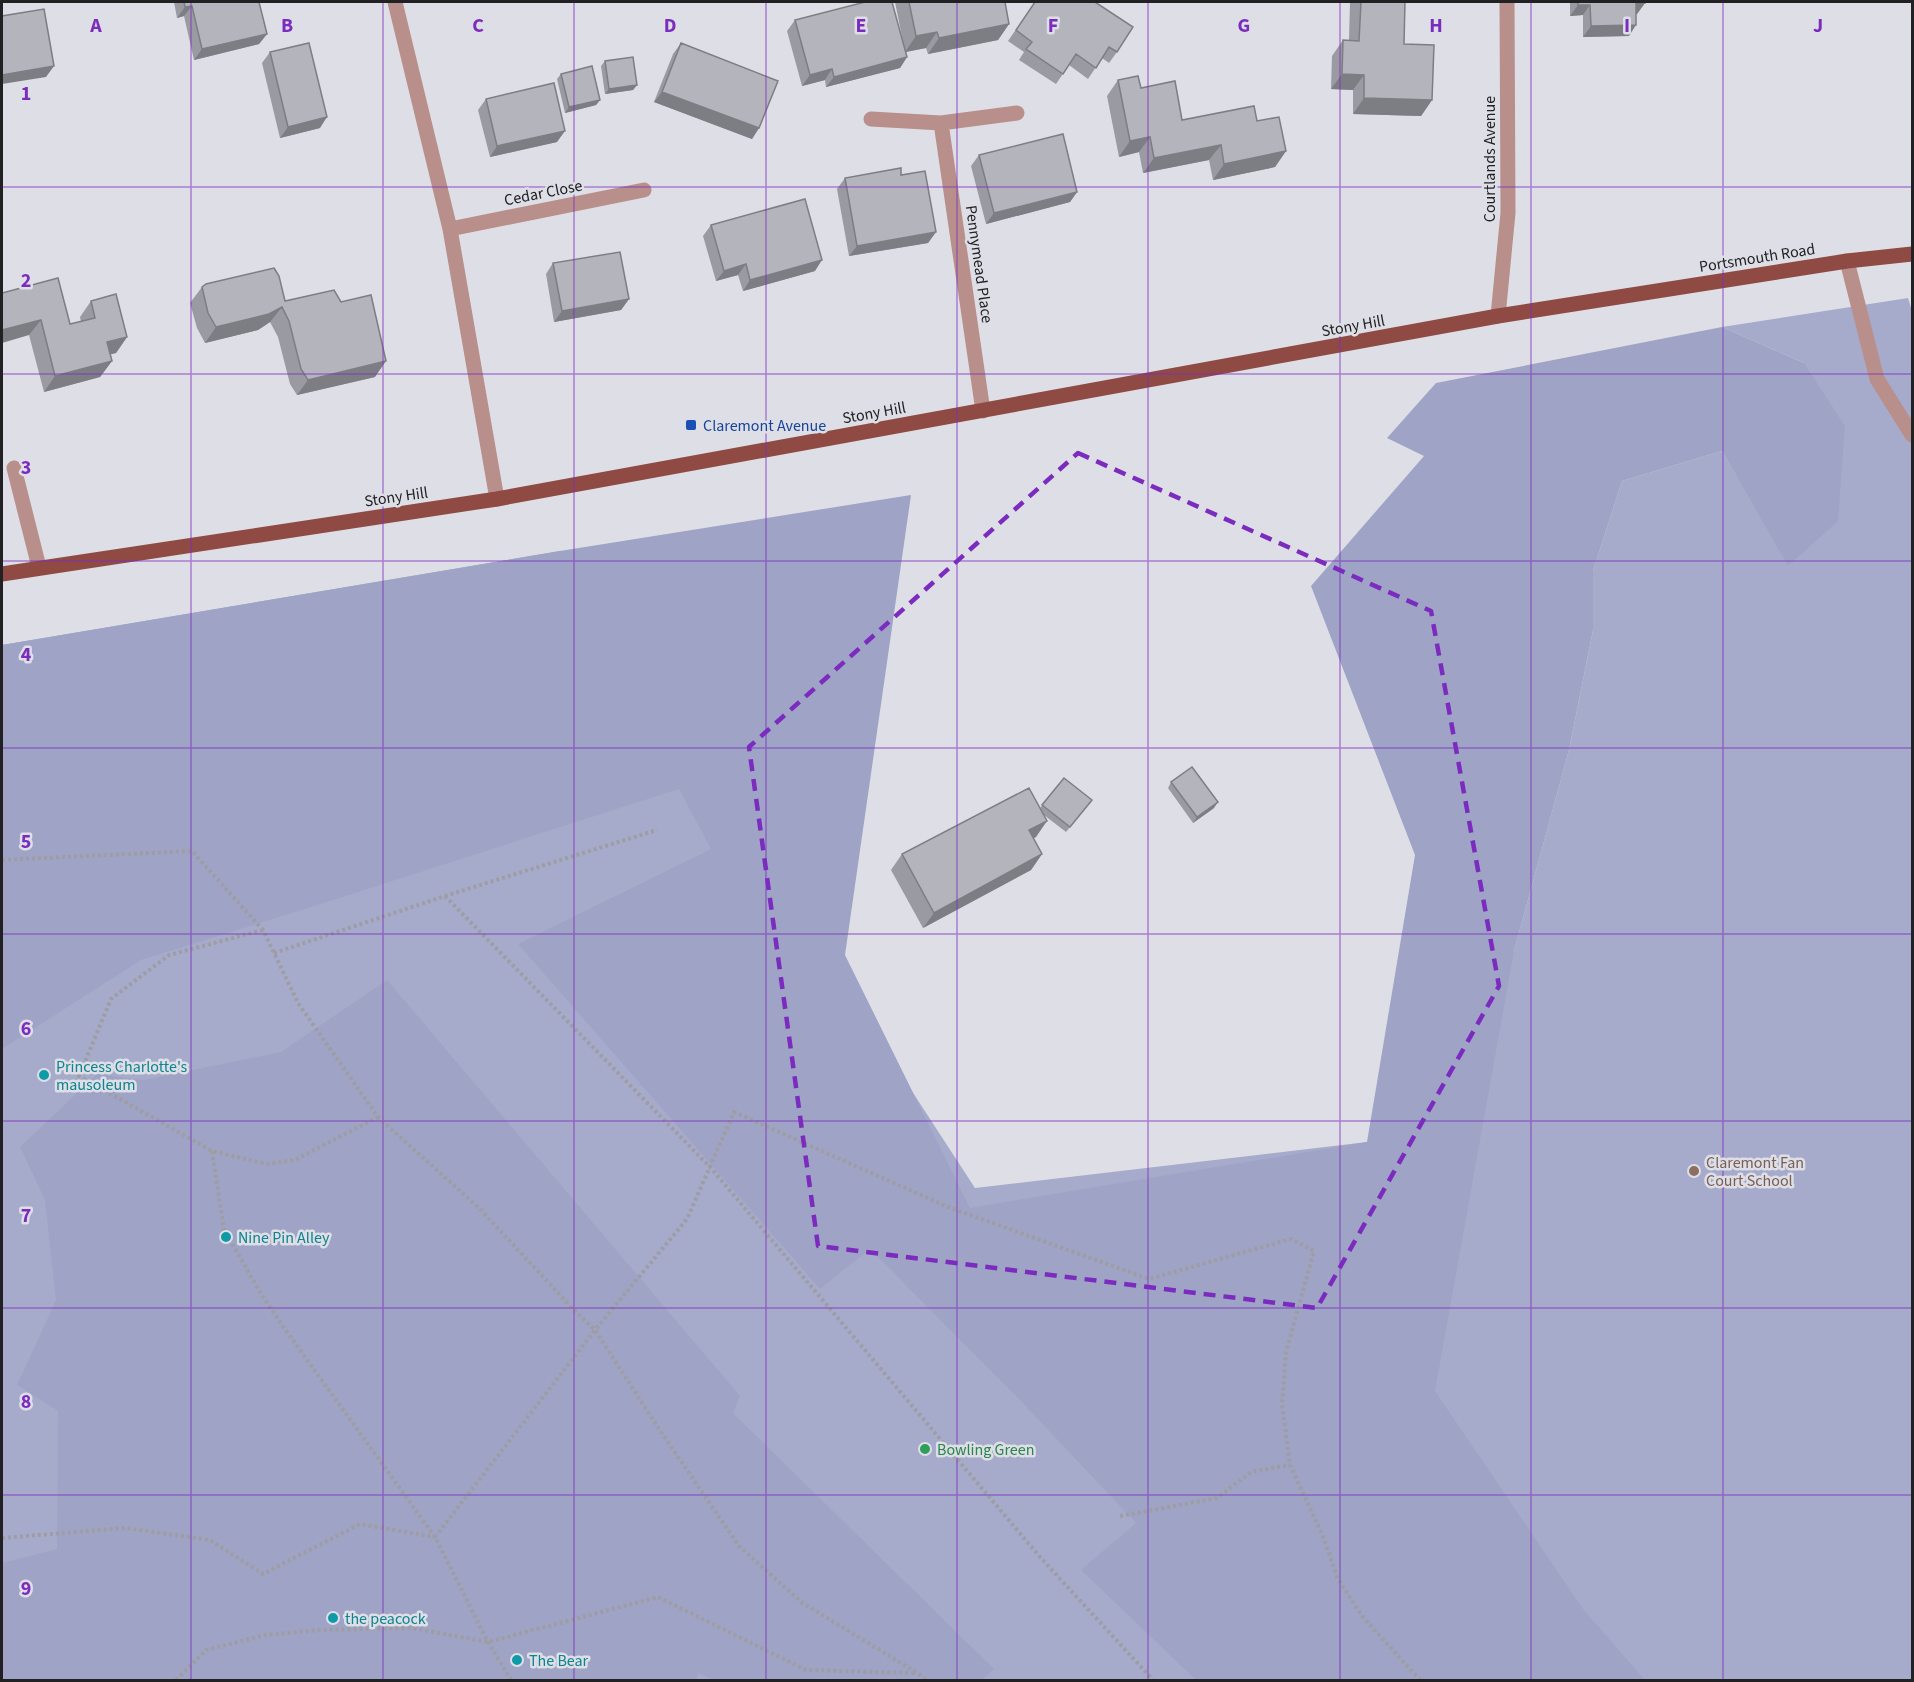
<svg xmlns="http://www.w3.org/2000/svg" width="1914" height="1682" font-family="'Source Sans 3',sans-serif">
<rect width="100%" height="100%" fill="#dedfe6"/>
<!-- green -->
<path fill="#a7abcb" d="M1908,298l4,13v1369h-1910v-1035l558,-94 415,637 392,-46 147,-191 55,-201 24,-120v-59l29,-90 100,-30 67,115 15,-203 -82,-36z"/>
<!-- forest -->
<path fill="#9fa3c6" d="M1722,327l82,36 41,63 -7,95 -50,45 -66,-115 -100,30 -29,90v59l-24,120 -55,201 -79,440 148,218 62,71h-449l-115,-110 55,-47 -121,-128 -145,-146 -50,40 -302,-345 193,-95 -32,-60 -374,120 -164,51 -139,89v-404l558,-94 351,-56 -66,460 125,253 397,-66 48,-287 -104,-269 113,-130 -37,-18 49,-55z
M387,980l353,416 -7,17 261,256 -12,11h-268l-16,-7 -2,7h-694v-117l55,-14 1,-138 -41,-26 39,-85 -11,-100 -25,-53 77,-73 47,6 137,-28z"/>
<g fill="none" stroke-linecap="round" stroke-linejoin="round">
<!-- path -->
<path stroke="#9d9da3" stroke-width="4" stroke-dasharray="3 3" stroke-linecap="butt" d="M2,860l190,-9 71,79 35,73 80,114 101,91 95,102 21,20 62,96 82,120 62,56 118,72 7,6
M445,896l265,271 330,390 113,123
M263,930l-94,25 -58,44 -32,77 133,75 55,13 28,-4 83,-43
M274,953l171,-57 212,-66
M212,1151l12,79 36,62 24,36 151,209 53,105 23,38
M1120,1516l97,-18 34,-26 39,-7
M435,1537l160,-207 92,-111 47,-107 214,95 201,72 142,-40 23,12 -28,101 -4,52 8,61 32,69 16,45 24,37 58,64
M2,1538l123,-10 85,12 53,34 97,-50 75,13
M176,1680l30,-30 59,-15 55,-5 91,-2 77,14 170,-45 148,73 110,3"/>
<!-- service -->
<path stroke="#b88f8a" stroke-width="15" d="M1847,261l30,118 35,56
M14,468l25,99"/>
<!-- minor -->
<path stroke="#b88f8a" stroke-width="15" d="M395,2l55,227 47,270
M871,119l70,4 76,-10
M941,123l42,288
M450,229l194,-39
M1498,316l10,-103 -1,-211"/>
<!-- primary -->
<path stroke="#8f4a44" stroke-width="15" d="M2,574l495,-75 1001,-183 349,-55 65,-7"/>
</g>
<!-- wall -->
<path fill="#9a9ba2" d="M174,2h85l8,32 -8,10 -65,16 -10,-44 -7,2z
M895,2h110l4,22 -11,16 -70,14 -2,-6 -20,4 1,5 -7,11 -74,19 -1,-7 -23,6 -15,-55 8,-11 109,27z
M1035,2l82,50 -8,11 -7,-5 -14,21 -19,-14 -13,19 -37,-24 5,-8 -16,-11z
M1350,2h55l-1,42 28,56 -11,16 -68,-2v-24l-22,-1 1,-33 11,-16h6z
M1570,2h75v1l-8,11h-1l-7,22 -46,1v-22l-13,1z
M681,43l78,85 -7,11 -98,-37 19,-48z
M270,52l50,76 -40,10 -18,-75z
M605,61l32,24 -4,5 -28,4 -4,-28z
M561,74l39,26 -4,5 -31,8 -8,-34z
M1118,80l23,8 41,32 75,1 29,30 -11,16 -62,13 -4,-20 -66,13 -4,-21 -20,5 -12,-61z
M486,99l71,43 -67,15 -12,-47z
M979,155l98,37 -7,10 -84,22 -15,-58z
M901,175l35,57 -8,11 -79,13 -12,-67 8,-11z
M711,225l104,46 -72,20 -5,-16 -22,6 -13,-45z
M553,263l76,36 -8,11 -67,12 -8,-48z
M202,287l83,14 90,76 -78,18 -7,-11 -12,-47 -8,-15 -12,8 -53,13 -8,-15 -7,-25z
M2,293l68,31 11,-2 -1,-5 11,-16 36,36 -11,16 -6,1 2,7 -12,16 -56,15 -15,-57z
M1064,778l28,22 -26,32 -22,-17 -8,22 -3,1 9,16 -11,16 -108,58 -32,-58 11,-16 138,-46z
M1171,782l43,26 -21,15 -25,-35z"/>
<!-- shaded-wall -->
<path fill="#7d7e84" d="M1636,3h9l-8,11h-9z
M1578,5h12l-7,10 -13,1z
M192,6l-8,10 -7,2 8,-11z
M1009,24l-11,16 -70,14 11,-16z
M1636,25l-7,11 -46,1 8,-11z
M937,32l-11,16 -21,4 11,-16z
M267,34l-8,10 -65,16 8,-11z
M907,57l-7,11 -74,19 8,-10z
M54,66l-8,11 -44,7v-9z
M832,69l-7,11 -23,6 8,-11z
M1342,74l22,1 -11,15 -22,-1z
M637,85l-4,5 -28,4 4,-5z
M662,92l97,36 -7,11 -98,-37z
M1364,98l68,2 -11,16 -68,-2z
M600,100l-4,5 -31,8 4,-6z
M327,117l-7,11 -40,10 8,-11z
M565,131l-8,11 -67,15 7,-11z
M1150,137l-11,15 -20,5 11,-16z
M1221,145l-12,15 -66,13 11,-15z
M1286,151l-11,16 -62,13 11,-16z
M1077,192l-7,10 -84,22 8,-11z
M936,232l-8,11 -79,13 8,-10z
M822,260l-7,11 -72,20 7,-11z
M746,264l-8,11 -22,6 8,-10z
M629,299l-8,11 -67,12 8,-11z
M282,307l-12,15 -12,8 -53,13 11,-16z
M41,320l-12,15 -27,8v-13z
M127,337l-11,16 -20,5 11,-16z
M112,361l-12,16 -56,15 11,-16z
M386,361l-11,16 -78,18 11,-15z
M1218,802l-4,6 -21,15 4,-6z
M1047,821l-11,16 -18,9 11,-16z
M1042,854l-11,16 -108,58 11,-15z"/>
<!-- building -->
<path fill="#b3b4bc" stroke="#7d7e84" stroke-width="1.5" d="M184,2h75l8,32 -65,15 -10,-43 -7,1z
M865,2h27l15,55 -73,20 -2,-8 -22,6 -15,-55z
M909,2h96l4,22 -70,14 -2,-6 -21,4z
M1035,2h60l38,25 -16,25 -8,-5 -13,21 -20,-14 -13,20 -37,-25 6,-7 -16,-12z
M1361,2h44l-1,42 30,1 -2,55 -68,-2v-23l-22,-1 1,-34 16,1z
M1578,2h67v1h-9v22l-45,1 -1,-21h-12z
M44,9l10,57 -52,9v-59z
M309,43l18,74 -39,10 -18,-75z
M681,43l97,38 -19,47 -97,-36z
M633,57l4,28 -28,4 -4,-28z
M592,66l8,34 -31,7 -8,-33z
M1138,76l3,12 34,-7 7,39 72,-14 3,15 22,-4 7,34 -62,13 -3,-19 -67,13 -4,-21 -20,4 -12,-61z
M554,83l11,48 -68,15 -11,-47z
M1063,134l14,58 -83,21 -15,-58z
M901,168v7l24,-4 11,61 -79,14 -12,-68z
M805,199l17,61 -72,20 -4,-16 -22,7 -13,-46z
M620,252l9,47 -67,12 -9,-48z
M274,268l5,8 6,25 49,-11 7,12 30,-7 15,66 -78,19 -7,-11 -12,-48 -7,-14 -13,7 -53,13 -8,-14 -6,-26 4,-3z
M58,278l12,46 25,-6 -4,-17 25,-7 11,43 -20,5 5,19 -57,15 -14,-56 -39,10v-37z
M1192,767l26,35 -21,15 -26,-35z
M1064,778l28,22 -22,27 -28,-22z
M1029,788l18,33 -18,9 13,24 -108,59 -32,-59z"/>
<!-- marked area -->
<path fill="none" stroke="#7b2cbf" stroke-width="4.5" stroke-dasharray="12 8" stroke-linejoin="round" d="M1078,453l353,158 68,375 -182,322 -499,-62 -69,-499z"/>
<!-- grid -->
<path fill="none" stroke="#7b2cbf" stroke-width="1.5" stroke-opacity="0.55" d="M191,2v1678M383,2v1678M574,2v1678M766,2v1678M957,2v1678M1148,2v1678M1340,2v1678M1531,2v1678M1723,2v1678M2,187h1910M2,374h1910M2,561h1910M2,748h1910M2,934h1910M2,1121h1910M2,1308h1910M2,1495h1910"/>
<!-- markers -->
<rect fill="#1a4fb4" stroke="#dedfe6" stroke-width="2" x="685" y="419" width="12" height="12" rx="3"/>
<g fill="#0f9aa8" stroke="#dedfe6" stroke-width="2">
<circle cx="44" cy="1075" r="6"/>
<circle cx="226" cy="1237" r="6"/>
<circle cx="333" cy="1618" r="6"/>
<circle cx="517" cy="1660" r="6"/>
</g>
<circle fill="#8d6e63" stroke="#dedfe6" stroke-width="2" cx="1694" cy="1171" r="6"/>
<circle fill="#2e9e5b" stroke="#dedfe6" stroke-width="2" cx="925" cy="1449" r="6"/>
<g text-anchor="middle" stroke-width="5" stroke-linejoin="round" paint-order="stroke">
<!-- street labels -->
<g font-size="16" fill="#212124" stroke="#dedfe6">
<text transform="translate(1489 159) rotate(-90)" y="6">Courtlands Avenue</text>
<text transform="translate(543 192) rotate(-11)" y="6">Cedar Close</text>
<text transform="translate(1757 257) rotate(-9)" y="6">Portsmouth Road</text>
<text transform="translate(980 264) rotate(82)" y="6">Pennymead Place</text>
<text transform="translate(1353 325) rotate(-10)" y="6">Stony Hill</text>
<text transform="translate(874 412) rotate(-10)" y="6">Stony Hill</text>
<text transform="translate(396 496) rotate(-8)" y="6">Stony Hill</text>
</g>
<!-- transit labels -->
<g font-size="16" fill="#164399" stroke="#dedfe6" text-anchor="start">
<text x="703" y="431">Claremont Avenue</text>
</g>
<!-- culture labels -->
<g font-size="16" fill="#0d838f" stroke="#dedfe6" text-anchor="start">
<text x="56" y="1072">Princess Charlotte's<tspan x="56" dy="18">mausoleum</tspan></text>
<text x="238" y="1243">Nine Pin Alley</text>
<text x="345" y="1624">the peacock</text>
<text x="529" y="1666">The Bear</text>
</g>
<!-- education labels -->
<g font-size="16" fill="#785e54" stroke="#dedfe6" text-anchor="start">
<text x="1706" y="1168">Claremont Fan<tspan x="1706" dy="18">Court School</tspan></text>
</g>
<!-- leisure labels -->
<g font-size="16" fill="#27864d" stroke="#dedfe6" text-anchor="start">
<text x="937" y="1455">Bowling Green</text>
</g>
</g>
<g font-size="20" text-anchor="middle" font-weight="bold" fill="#7b2cbf" stroke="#dedfe6" stroke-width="5" stroke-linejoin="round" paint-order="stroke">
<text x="96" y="32">A</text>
<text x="287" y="32">B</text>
<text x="478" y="32">C</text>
<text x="670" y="32">D</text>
<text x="861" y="32">E</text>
<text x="1053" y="32">F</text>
<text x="1244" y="32">G</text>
<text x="1436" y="32">H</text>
<text x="1627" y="32">I</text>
<text x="1818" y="32">J</text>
<text x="26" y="100">1</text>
<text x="26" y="287">2</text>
<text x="26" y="474">3</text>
<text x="26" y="661">4</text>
<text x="26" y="848">5</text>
<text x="26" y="1035">6</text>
<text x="26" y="1222">7</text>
<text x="26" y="1408">8</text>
<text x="26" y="1595">9</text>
</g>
<!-- border -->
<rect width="1914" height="1682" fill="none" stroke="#212124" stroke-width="6"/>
</svg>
